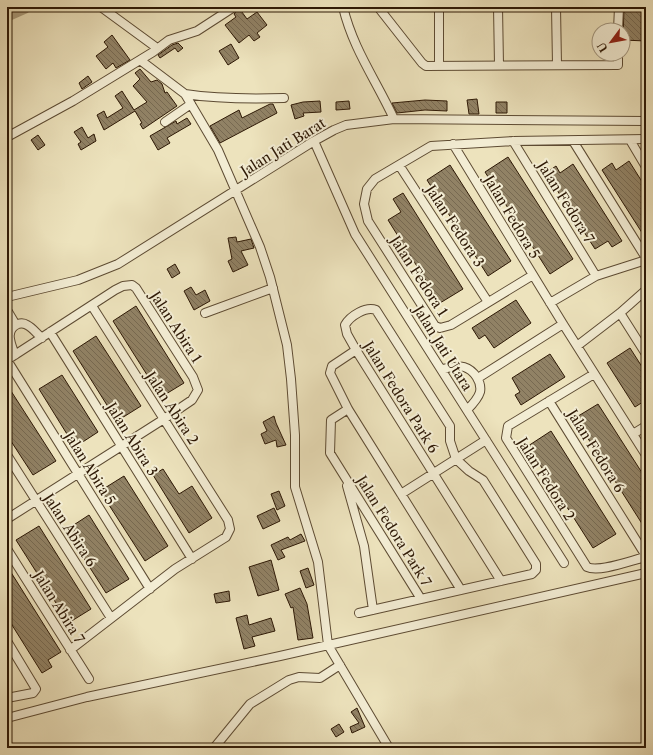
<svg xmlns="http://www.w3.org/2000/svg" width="653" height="755" font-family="'Libre Caslon Text',serif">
<defs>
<pattern id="building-back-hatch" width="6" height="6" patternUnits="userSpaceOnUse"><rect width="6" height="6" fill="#918265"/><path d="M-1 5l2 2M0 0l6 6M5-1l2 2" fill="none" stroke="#776951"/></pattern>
</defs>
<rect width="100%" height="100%" fill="#ede3bd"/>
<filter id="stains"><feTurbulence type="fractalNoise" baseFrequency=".005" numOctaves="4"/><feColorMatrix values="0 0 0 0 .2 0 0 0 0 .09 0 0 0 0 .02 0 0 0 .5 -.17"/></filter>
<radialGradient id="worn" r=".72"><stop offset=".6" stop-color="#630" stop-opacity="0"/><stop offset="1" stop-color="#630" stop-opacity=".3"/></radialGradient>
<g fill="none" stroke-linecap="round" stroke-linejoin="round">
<!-- river -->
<path stroke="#ac9e7e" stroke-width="13" d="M7,15l18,-8"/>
</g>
<!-- building -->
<path fill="url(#building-back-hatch)" stroke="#2d1805" d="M624,7h22v34l-23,-1z
M239,8l8,11 10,-7 10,13 -10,8 3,4 -6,4 -5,-6 -10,8 -14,-18 11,-8 -2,-3z
M112,35l18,25 -14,8 -3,-5 -7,6 -10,-13 12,-9 -4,-5z
M178,43l5,5 -5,4 -3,-4 -15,10 -2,-3 14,-10z
M231,44l8,14 -11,7 -9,-14z
M140,69l11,13 6,-2 5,4 3,9 2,-1 10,14 -34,23 -3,-5 2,-1 -7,-12 -31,19 -7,-15 7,-4 3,7 16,-10 -8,-12 7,-5 12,19 13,-8 -14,-16 7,-7 -5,-6z
M88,76l4,6 -10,7 -3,-6z
M477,99l2,15h-10l-2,-14z
M425,100l22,1v10l-22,-1 -28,3 -5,-10z
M320,101l1,11 -18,1 1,3 -9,3 -4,-14 12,-3z
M349,101l1,8 -14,1v-8z
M496,102h11v11h-11z
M270,104h3l4,9 -57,30 -10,-17 29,-16 3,8z
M187,118l4,6 -24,14 3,5 -12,7 -8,-14 26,-15 1,3z
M82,127l6,11 6,-4 2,7 -15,9 -3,-6 3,-2 -7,-10z
M38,135l7,10 -7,5 -7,-10z
M508,157l65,102 -23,15 -65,-102z
M629,161l17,27v51l-44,-69 10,-7 4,7z
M573,164l49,77 -10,6 -4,-6 -13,8 -49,-76 10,-7 4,7z
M450,165l61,96 -23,15 -61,-96z
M403,193l60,96 -23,14 -52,-83 13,-8 -8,-13z
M236,237l1,5 14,-3 3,9 -13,3 7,14 -15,7 -5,-11 4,-2 -4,-21z
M175,264l5,9 -8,5 -5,-9z
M191,287l5,8 9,-5 5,11 -16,9 -10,-19z
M516,300l15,23 -37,25 -9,-13 -6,4 -7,-11z
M136,306l48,77 -23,14 -48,-76z
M96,336l45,70 -24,15 -44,-70z
M630,348l16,25v27l-11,7 -28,-44z
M550,354l15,23 -44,28 -6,-10 5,-3 -8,-14z
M62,375l36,57 -23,15 -36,-58z
M11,391l45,70 -23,14 -26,-40v-42z
M598,404l48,75v51l-71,-112z
M274,416l2,7 10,22 -9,2 -1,-7 -11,4 -4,-10 6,-3 -4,-9z
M551,431l65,103 -23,14 -65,-102z
M163,469l16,25 13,-8 20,32 -23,15 -36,-58z
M124,476l44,70 -23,15 -45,-70z
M279,491l6,15 -8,4 -6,-16z
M274,508l6,13 -17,8 -6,-13z
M89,515l40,64 -23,14 -40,-63z
M39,526l52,83 -21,13h-2l-52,-82z
M301,534l4,7 -24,9 4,7 -7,3 -7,-15 17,-8 2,3z
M271,560l8,30 -21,6 -9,-29z
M7,566l54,86 -13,8 4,7 -10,6 -35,-56z
M308,568l6,17 -8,3 -6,-17z
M300,588l7,16 6,34 -15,2 -5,-33 -2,1 -6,-14z
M229,591l1,10 -14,2 -2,-9z
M247,615l2,10 22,-7 4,13 -23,6 3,9 -11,3 -8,-31z
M357,708l8,19 -13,6 -2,-6 9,-4 -8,-11z
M339,724l5,8 -8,5 -5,-8z"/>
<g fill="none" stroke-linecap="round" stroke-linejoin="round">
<defs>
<path id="minor" d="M101,7l56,41
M343,7c10,42 33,73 51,112
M378,7l44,56 4,3 192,-1v-11
M498,7l1,58
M556,7l1,58
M618,30l1,-23
M140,60l45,34 33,56 42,97 10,30 17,68 4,34 4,56v52l23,75 10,83 61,103
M439,66v-59
M185,94c33,5 65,5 99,4
M165,122l26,-18
M7,137l66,-36 80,-49 16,-12 28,-9 37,-24
M630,140l16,27
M314,141l41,93 209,329
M513,141l83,135
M573,141l73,117
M453,144l110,180 83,131
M399,165l89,137
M533,275l-82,50 -11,3 -5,-2 -67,-105 -4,-17 3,-15 8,-10 56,-33 82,-5 133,-2
M7,297l71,-17 40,-16 196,-123 20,-11 12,-5 48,-6 252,2
M550,303l46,-27 50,-16
M7,310l9,15
M205,313l68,-25
M620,313l26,41
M50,332l142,227
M577,346l43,-33 26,-23
M356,350l-24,16 -2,7 18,36 113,181
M15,355c-4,-11 -11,-25 3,-31 3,-1 6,-1 9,1 6,3 10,9 15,13
M7,360l108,-70 8,-4 9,-1 4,3 57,89 5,13 -6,10 -28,19 -157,100
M7,360l143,229
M442,369c7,-1 15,-4 22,-2 10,3 18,15 16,25 -2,7 -8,13 -13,18
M594,374l-86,52 -2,12 81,129c12,6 45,-7 59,-10
M478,378l85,-54
M549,401l97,155
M348,409l-17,11 -1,33 91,146
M633,434l13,-8
M7,455l104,163
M347,486l17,60 9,64
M401,494l85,-54
M7,549l82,130
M359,613l173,-39 4,-4v-6l-53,-84 -14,-9 -13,-12 -6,-18v-15l-74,-116c-10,-4 -26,6 -31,15l2,9 9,16 145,231
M7,641l29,48 -3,4 -26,5
M70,650l105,-81 51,-32 4,-8 -2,-9 -136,-214
M7,718l80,-21 193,-41 366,-83
M214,748l36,-44 39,-24 10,-3 21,1 20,-13"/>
</defs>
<!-- minor casing -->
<use href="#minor" stroke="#5d4b33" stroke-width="10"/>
<!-- minor -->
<use href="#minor" stroke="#f3edd4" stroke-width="8"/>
</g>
<g text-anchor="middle" stroke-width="4" stroke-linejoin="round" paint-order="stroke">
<!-- street labels -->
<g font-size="14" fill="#2d1805" stroke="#f3edd4">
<text transform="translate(283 147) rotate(-32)" y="5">Jalan Jati Barat</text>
<text transform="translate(566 202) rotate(58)" y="5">Jalan Fedora 7</text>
<text transform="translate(512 217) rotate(59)" y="5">Jalan Fedora 5</text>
<text transform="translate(455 226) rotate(57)" y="5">Jalan Fedora 3</text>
<text transform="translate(419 276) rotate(57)" y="5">Jalan Fedora 1</text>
<text transform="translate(176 327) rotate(57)" y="5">Jalan Abira 1</text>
<text transform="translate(443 348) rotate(58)" y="5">Jalan Jati Utara</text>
<text transform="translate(401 397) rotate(58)" y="5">Jalan Fedora Park 6</text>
<text transform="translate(172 408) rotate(57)" y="5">Jalan Abira 2</text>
<text transform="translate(132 439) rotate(58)" y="5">Jalan Abira 3</text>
<text transform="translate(596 451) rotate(58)" y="5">Jalan Fedora 6</text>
<text transform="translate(90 468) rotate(58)" y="5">Jalan Abira 5</text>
<text transform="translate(546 479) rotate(58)" y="5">Jalan Fedora 2</text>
<text transform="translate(70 530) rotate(57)" y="5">Jalan Abira 6</text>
<text transform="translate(394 531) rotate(58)" y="5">Jalan Fedora Park 7</text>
<text transform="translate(59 607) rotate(58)" y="5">Jalan Abira 7</text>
</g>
</g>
<!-- margin -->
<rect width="653" height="755" fill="none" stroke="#ede3bd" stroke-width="24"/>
<rect x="8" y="8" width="637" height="739" fill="none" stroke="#2d1805" stroke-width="2"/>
<rect x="12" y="12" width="629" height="731" fill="none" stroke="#2d1805"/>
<!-- north arrow -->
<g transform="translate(611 42) rotate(238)"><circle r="19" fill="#f3edd4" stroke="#a49881"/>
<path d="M0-3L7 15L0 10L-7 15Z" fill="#8f2418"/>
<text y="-6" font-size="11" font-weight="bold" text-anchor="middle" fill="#2d1805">U</text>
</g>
<rect width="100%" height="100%" filter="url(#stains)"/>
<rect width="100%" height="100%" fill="url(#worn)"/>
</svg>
